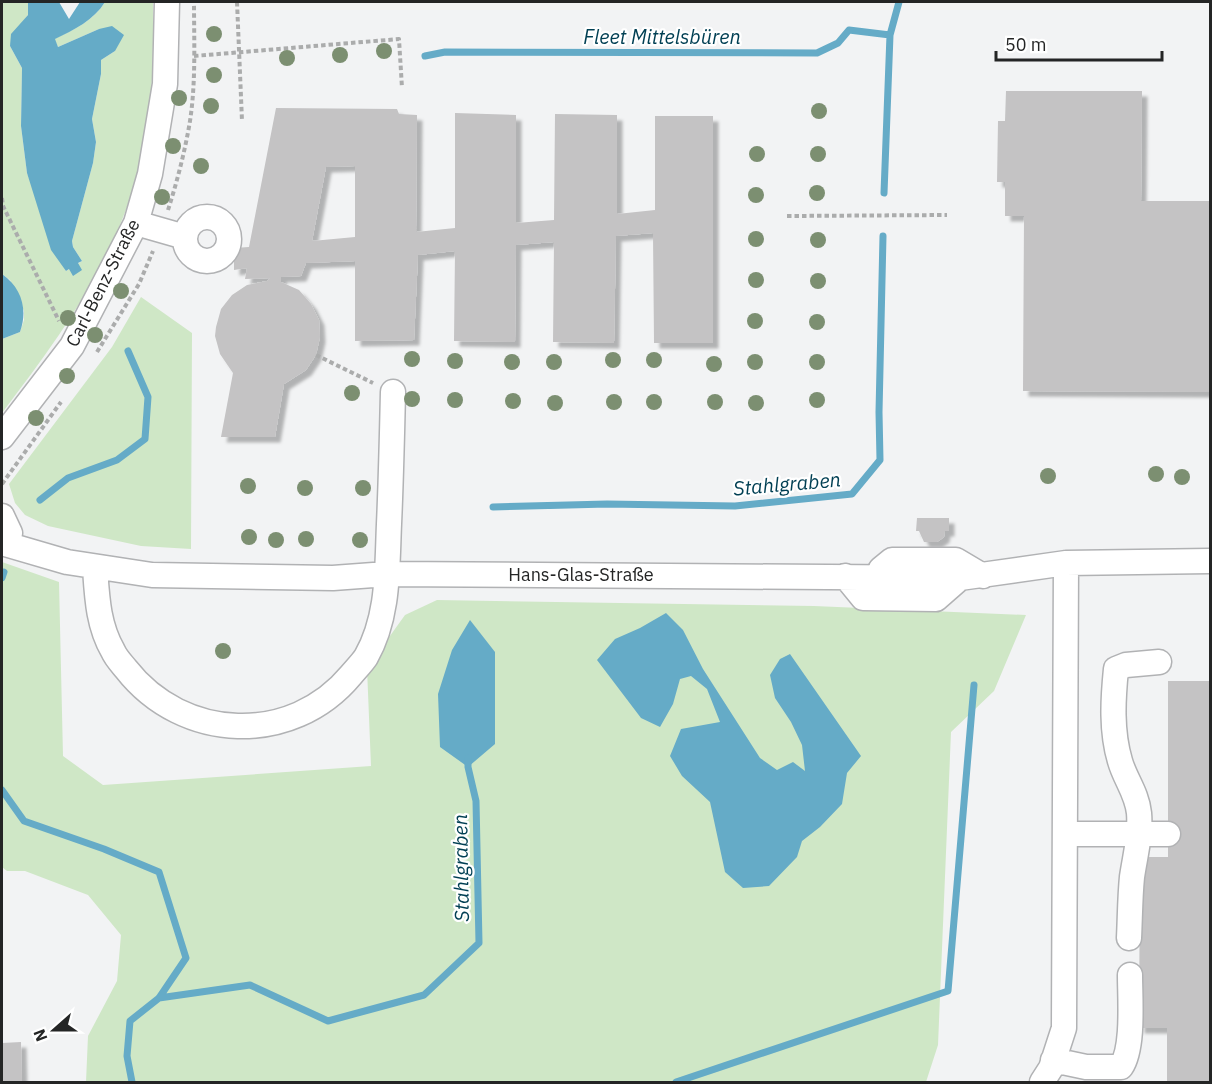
<svg xmlns="http://www.w3.org/2000/svg" width="1212" height="1084" font-family="'IBM Plex Sans',sans-serif">
<defs>
<filter id="shadow"><feDropShadow dx="5.5" dy="5.5" stdDeviation="1.5" flood-color="#0004"/></filter>
</defs>
<rect width="100%" height="100%" fill="#f2f3f4"/>
<!-- green -->
<path fill="#cfe7c6" d="M2,2h26v13l-7,9 -11,22 12,22 -1,58 6,47 39,98 16,-10 -9,-14 -1,-6 21,-78 3,-21 -4,-23 9,-45v-14l14,-9 -16,-22 -41,18 -4,-8c20,-9 40,-19 51,-37h48c0,51 1,103 -11,154 -23,101 -79,176 -140,257v-74l18,-7 4,-12v-9l-14,-31 -8,-6z
M141,297l51,36 -1,216 -50,-3 -93,-20 -23,-11 -10,-12 -6,-19 103,-137z
M2,562l57,20 4,174 40,29 268,-19 -4,-98 38,-53 32,-15 377,6 212,9 -32,76 -43,41 -13,313 -12,37h-840l2,-46 29,-55 4,-46 -33,-40 -63,-24h-18l-5,-4z"/>
<!-- water -->
<path fill="#65abc7" d="M28,2h31l10,17 11,-17h25c-11,18 -31,28 -50,37l3,8 41,-18 13,-3 12,9 -9,16 -14,9v14l-9,45 4,23 -3,21 -21,78 1,6 9,14 -4,2 4,7 -9,6 -4,-7 -3,2 -15,-21 -24,-77 -6,-47 1,-58 -12,-22 1,-12 17,-19z
M2,274c20,14 26,36 18,58l-18,7z
M666,613l17,17 20,39 57,89 17,12 16,-8 12,9 -3,-26 -11,-23 -16,-24 -5,-23 10,-16 10,-5 71,102 -14,17 -5,31 -22,23 -18,14 -5,16 -28,29 -26,2 -18,-16 -15,-70 -28,-26 -12,-20 11,-27 39,-7 -13,-33 -16,-13 -11,3 -7,25 -13,23 -19,-9 -44,-58 18,-21 25,-11z
M470,620l25,32v92l-27,23 -28,-20 -2,-53 14,-44z"/>
<g fill="none" stroke-linecap="round" stroke-linejoin="round">
<!-- stream -->
<path stroke="#65abc7" stroke-width="7" d="M425,56l20,-4 372,1 21,-10 11,-13 41,5
M884,193l6,-158 9,-33
M40,500l28,-22 49,-18 28,-21 3,-42 -20,-46
M493,507l114,-3 128,2 117,-12 28,-34 -1,-48 4,-176
M2,578l2,-6
M2,790l22,31 80,28 55,23 27,86 -27,40 -29,23 -3,35 5,26
M159,998l91,-13 78,36 96,-26 55,-52 -3,-142 -8,-34v-9
M676,1082l272,-91 26,-306"/>
</g>
<!-- building -->
<path fill="#c4c3c4" fill-rule="evenodd" filter="url(#shadow)" d="M1006,91h136l-1,110h69v191l-187,-1 1,-175h-19v-34h-8l1,-61h7z
M276,108l121,1 2,5 18,1 -1,117 39,-4v-115l61,2v108l38,-3 1,-106 62,1v99l38,-4v-94h58v227h-59l-1,-110 -37,3 -2,107 -61,-1 1,-100 -38,3 -1,97 -61,-1 1,-90 -37,4 -4,85 -59,1v-80l-49,2 -5,13 -20,1v5l18,8 12,14 8,16 1,17 -4,18 -10,15 -22,14 -9,53h-54l12,-64 -13,-19 -5,-18 1,-9 5,-18 11,-14 15,-10 20,-4 3,-3 -25,1 2,-11 -13,2v-22l15,-1zM355,166v71l-43,4 14,-74z
M917,518h32v13h-4l-1,6 -7,5h-13l-5,-11h-3z
M1168,681h42v401h-43v-54h-28l1,-171h28z
M21,1042l1,40h-20v-39z"/>
<g fill="none" stroke-linecap="round" stroke-linejoin="round">
<defs>
<path id="minor" d="M185 239a22 22 0 1 1 44 0a22 22 0 1 1-44 0Z
M136,223l49,14
M2,437l70,-91 64,-123 14,-49 15,-90 2,-82
M2,516l8,17
M2,543l65,19 85,13 181,3 54,-4 573,4 106,-15 144,-2
M95,568c2,29 3,57 18,83 3,7 9,13 13,18 57,73 166,77 225,6 5,-6 11,-12 15,-18 23,-40 21,-88 23,-133 2,-44 3,-88 4,-132
M881,569l11,-9h64l27,16
M845,576l18,22 73,1 24,-21
M1065,834h103
M1129,938c1,-20 1,-41 3,-61 3,-21 9,-42 7,-64 -2,-20 -14,-34 -19,-52 -9,-30 -7,-62 -4,-92l10,-4 33,-3
M1053,1060l33,7h35c13,-19 9,-68 9,-92
M1042,1082l9,-14 13,-40 2,-465"/>
</defs>
<!-- minor casing -->
<use href="#minor" stroke="#b1b2b4" stroke-width="27"/>
<!-- path -->
<path stroke="#abacac" stroke-width="4" stroke-dasharray="4.5 3" stroke-linecap="butt" d="M237,2l5,119
M194,56l205,-17 3,49
M2,198l1,8 56,115
M168,210c9,-28 17,-59 22,-89 6,-39 4,-80 4,-119
M787,216l160,-1
M97,352l42,-68 14,-33
M316,355l57,28
M2,484l59,-82"/>
<!-- minor -->
<use href="#minor" stroke="#fff" stroke-width="24"/>
</g>
<!-- trees -->
<g fill="#7c8f71">
<circle cx="214" cy="34" r="8"/>
<circle cx="384" cy="51" r="8"/>
<circle cx="340" cy="55" r="8"/>
<circle cx="287" cy="58" r="8"/>
<circle cx="214" cy="75" r="8"/>
<circle cx="179" cy="98" r="8"/>
<circle cx="211" cy="106" r="8"/>
<circle cx="819" cy="111" r="8"/>
<circle cx="173" cy="146" r="8"/>
<circle cx="757" cy="154" r="8"/>
<circle cx="818" cy="154" r="8"/>
<circle cx="201" cy="166" r="8"/>
<circle cx="817" cy="193" r="8"/>
<circle cx="756" cy="195" r="8"/>
<circle cx="162" cy="197" r="8"/>
<circle cx="756" cy="239" r="8"/>
<circle cx="818" cy="240" r="8"/>
<circle cx="756" cy="280" r="8"/>
<circle cx="818" cy="281" r="8"/>
<circle cx="121" cy="291" r="8"/>
<circle cx="68" cy="318" r="8"/>
<circle cx="755" cy="321" r="8"/>
<circle cx="817" cy="322" r="8"/>
<circle cx="95" cy="335" r="8"/>
<circle cx="412" cy="359" r="8"/>
<circle cx="613" cy="360" r="8"/>
<circle cx="654" cy="360" r="8"/>
<circle cx="455" cy="361" r="8"/>
<circle cx="512" cy="362" r="8"/>
<circle cx="554" cy="362" r="8"/>
<circle cx="755" cy="362" r="8"/>
<circle cx="817" cy="362" r="8"/>
<circle cx="714" cy="364" r="8"/>
<circle cx="67" cy="376" r="8"/>
<circle cx="352" cy="393" r="8"/>
<circle cx="412" cy="399" r="8"/>
<circle cx="455" cy="400" r="8"/>
<circle cx="817" cy="400" r="8"/>
<circle cx="513" cy="401" r="8"/>
<circle cx="614" cy="402" r="8"/>
<circle cx="654" cy="402" r="8"/>
<circle cx="715" cy="402" r="8"/>
<circle cx="555" cy="403" r="8"/>
<circle cx="756" cy="403" r="8"/>
<circle cx="36" cy="418" r="8"/>
<circle cx="1156" cy="474" r="8"/>
<circle cx="1048" cy="476" r="8"/>
<circle cx="1182" cy="477" r="8"/>
<circle cx="248" cy="486" r="8"/>
<circle cx="305" cy="488" r="8"/>
<circle cx="363" cy="488" r="8"/>
<circle cx="249" cy="537" r="8"/>
<circle cx="306" cy="539" r="8"/>
<circle cx="276" cy="540" r="8"/>
<circle cx="360" cy="540" r="8"/>
<circle cx="223" cy="651" r="8"/>
</g>
<g text-anchor="middle" stroke-width="4.5" stroke-linejoin="round" paint-order="stroke">
<!-- street labels -->
<g font-size="18" fill="#242525" stroke="#fff">
<text transform="translate(103 283) rotate(-63)" y="6">Carl-Benz-Straße</text>
<text x="581" y="581">Hans-Glas-Straße</text>
</g>
<!-- water labels -->
<g font-size="20" font-style="italic" fill="#003f53" stroke="#fff">
<text x="662" y="44">Fleet Mittelsbüren</text>
<text transform="translate(787 484) rotate(-5)" y="7">Stahlgraben</text>
<text transform="translate(461 868) rotate(-91)" y="7">Stahlgraben</text>
</g>
</g>
<!-- border -->
<rect width="1212" height="1084" fill="none" stroke="#242525" stroke-width="6"/>
<!-- north arrow -->
<g transform="translate(54 1030) rotate(249)" stroke="#ffffff" stroke-width="4.5" paint-order="stroke">
<path d="M0-4.5L10 22L0 15L-10 22Z" fill="#242525"/>
<text y="-9" font-size="16" font-weight="bold" text-anchor="middle" fill="#242525">N</text>
</g>
<!-- scale -->
<path d="M996 51v9h166v-9" fill="none" stroke="#242525" stroke-width="3"/>
<text x="1005" y="51" font-size="18" fill="#242525" stroke="#ffffff" stroke-width="4.5" paint-order="stroke">50 m</text>
</svg>
